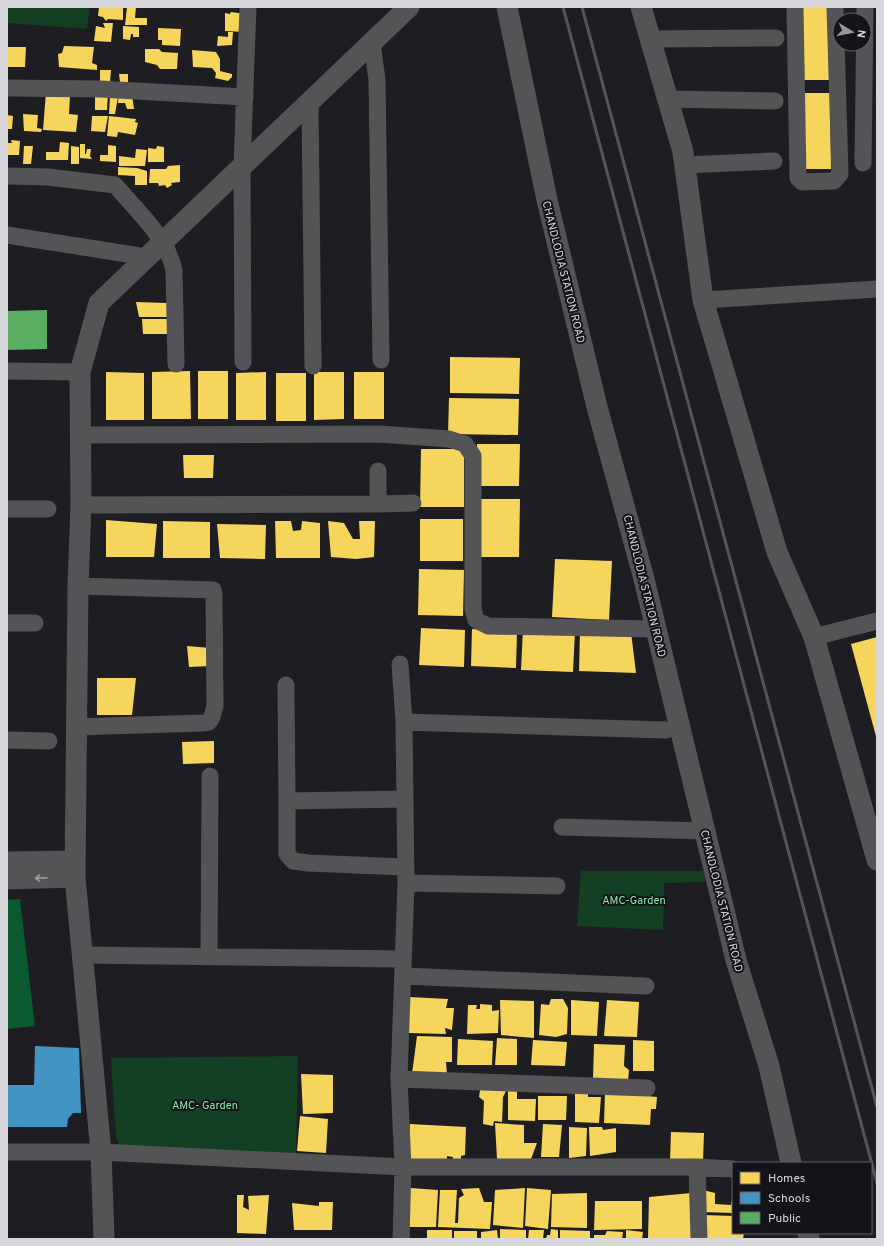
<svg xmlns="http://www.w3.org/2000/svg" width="884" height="1246" font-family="Overpass,sans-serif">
<rect width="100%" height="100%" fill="#1e1d22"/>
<!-- green -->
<path fill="#133f23" d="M7,7h83l-3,22 -80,-6z
M581,871h123l2,11 -42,1 -1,47 -86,-4z
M298,1056l-2,99 -177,-10 -3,-8 -5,-79z"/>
<!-- water -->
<path fill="#095a2e" d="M20,899l15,127 -28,3v-129z"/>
<!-- homes -->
<path fill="#f6d55c" d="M99,7h24v13l-15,-1 -2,2 -3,-4 -5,-1z
M127,7h9l-1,11h12v7h-22z
M797,7h33l1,73h-33z
M231,12l15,2 -1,18 -20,-1v-18l5,1z
M103,23h10l-2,19 -17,-1 2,-15 9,2z
M123,26l16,1v10h-6v-3h-2l-1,6 -7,-1z
M158,28l23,1 -1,17 -18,-1v-5h-4z
M228,32h5l-1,13 -15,1 1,-10 10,1z
M64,46l30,1 -2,16 5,2v5l-38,-3 -1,-13 4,-1z
M7,47h19l-1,20h-18z
M145,49h14l3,3 16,1 -1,16h-17l-3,-4 -12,-3z
M192,50l24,2 4,7v12l12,3v3l-4,4 -13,-3 1,-5 -4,-5 -19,-1z
M100,70h11l-1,12 -10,-1z
M119,74h9v8l-7,8z
M46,92l24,3 -1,19 9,1 -2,17 -33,-2z
M95,93h13l-1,17h-12z
M119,93l13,2 2,14h-7l-2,-6h-7z
M797,93h33l1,76h-33z
M110,96l8,1 -3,17h-6z
M23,114l15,1 -1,13 5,1 -1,3 -17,-1z
M7,115l6,1 -1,13h-5z
M92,116h16l-3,16 -14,-1z
M109,116l27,3 -1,3 3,1 -3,12 -17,-3 -1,5 -10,-1z
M11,140l9,1 -1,14h-12v-12h5z
M60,142l9,1 -1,17h-22v-8h13z
M80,144h5v10h1l1,-5h4l-1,7 2,3 -12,-1z
M108,145l8,1v16l-16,-1v-6h8z
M24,146h9l-2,18h-8z
M71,146l8,1v17h-8z
M157,146l7,1v15h-16v-14l8,1z
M136,149l11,1 -2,16h-26v-10l16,2z
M180,165v17l-9,1 1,2 -5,3 -2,-3 -6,1 -1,-3h-9l1,-14h16l2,-3z
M118,167l19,1 10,3v14h-12v-9l-17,-1z
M136,302l31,1v14h-28z
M142,319h27v15h-26z
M450,357l70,1 -1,36 -69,-1z
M190,371l1,48h-39v-47z
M198,371h30v48h-30z
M106,372l38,1v47h-38z
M266,372v48h-30v-47z
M314,372h30v47l-30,1z
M354,372h30v47h-30z
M276,373h30v48h-30z
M449,398l70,1 -1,36 -70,-1z
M477,444h43l-1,42h-42z
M421,449h43v58h-44z
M183,455h31l-1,23h-29z
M477,499h43l-1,58h-43z
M420,519h43v42h-43z
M106,520l51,4 -3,33h-48z
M163,521l47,1v36h-47z
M275,521h16l2,10 8,-1 1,-9 18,2v35h-44z
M328,521l16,2 9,16h7l-1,-18h16l-1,36 -18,2 -25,-2z
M217,524l49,1 -1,34 -45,-1z
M555,559l57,2 -3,59 -57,-3z
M419,569l45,1 -1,46 -45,-1z
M421,628l44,2 -1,37 -45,-2z
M472,629l45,2 -1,37 -45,-2z
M523,629l52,2 -2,41 -52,-2z
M580,630l51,2 5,41 -57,-2z
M877,637v103l-26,-96z
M187,646l24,2v18l-22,1z
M97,678h39l-4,37h-35z
M214,741v22l-31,1 -1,-22z
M409,997l39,2 -2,9h8l-2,22 -7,-2 1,6 -37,-1z
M551,999h12l5,9 -1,26 -11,3 -17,-2 2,-31 8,1z
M500,1000l34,1v37l-33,-3z
M571,1000l28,2 -2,34 -26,-1z
M607,1000l32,2 -2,35 -33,-1z
M480,1004l12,1v6l7,-1 -1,23 -31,1 1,-29h9l-1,4h4z
M417,1036l35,1v25h-6l1,13 -35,-1z
M497,1038l20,1v26h-22z
M458,1039l35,2 -1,24h-35z
M533,1040l34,2 -2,24 -34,-1z
M633,1040l21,1v30h-21z
M594,1044l31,1 -1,21 5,4 -1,11 -35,-2z
M301,1074l32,1v38l-30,1z
M481,1084l25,7 -3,6 -1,25 -8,-1 -1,5 -10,-2 1,-23 -5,-4z
M517,1088v11h19l-1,22 -27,-1v-31z
M575,1090l13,1v6h13l-2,26 -24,-1z
M605,1092l52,5 -1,12h-5l-1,16 -46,-2z
M538,1096h29l-1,24h-28z
M300,1116l28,3 -2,34 -29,-2z
M495,1123l29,2v18h13l-6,16h-34z
M410,1124l56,3 -1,28 -4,1v5l-8,1v-5l-6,-1v5l-41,-2z
M543,1124l19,1 -3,32h-18z
M569,1127l18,1 -1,28 -17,2z
M589,1127h13l1,3 13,-2v24l-26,4z
M671,1132l33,1 -1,29 -33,-1z
M410,1188l28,2 -2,37h-28z
M479,1188l5,14h8l-2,27 -52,-2 2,-37h17l-2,33h3l1,-25 5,-3 -3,-6z
M525,1188l-2,40 -30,-3 2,-35z
M527,1188l24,2 -3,39 -23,-3z
M703,1190l12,3v11l16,1 2,-10v18l-32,-1z
M587,1193v35l-36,-1 1,-33z
M691,1193l2,45 -45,1 1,-42z
M237,1195h7l-1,12 6,3 -1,-14 21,-1 -3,39 -29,-1z
M595,1201h47v28l-48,1z
M319,1202h14l-1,28h-38l-2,-27 27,3z
M704,1215l29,1v17h11l-1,6h-40z
M500,1229l26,1v9h-26z
M551,1229l7,1v9h-12l1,-4h3z
M427,1230h25v9h-25z
M497,1230l1,9h-17v-7z
M529,1230h15l-1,9h-15z
M560,1230l30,1v8h-30z
M626,1230l17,2 -1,7h-16z
M454,1231h23v8h-23z
M607,1231l16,1 -1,7h-28v-4h11z"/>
<!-- schools -->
<path fill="#4393c3" d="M35,1046l44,2 2,65h-8l-5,6 -1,8h-59l-1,-42h27z"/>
<!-- public -->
<path fill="#5aae61" d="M47,310v39l-40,1v-39z"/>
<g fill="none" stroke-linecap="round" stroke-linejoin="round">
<!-- minor -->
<path stroke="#545456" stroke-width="17" d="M795,7l3,171 4,4 32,-1 6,-7 -5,-167
M650,39l126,-1
M372,42l5,38 4,280
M7,88l93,1 145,8
M668,99l107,2
M310,102l3,264
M863,163l2,-156
M685,165l89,-4
M7,176l41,1 67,8c21,25 52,52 59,85l2,94
M7,235l139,22
M703,300l174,-11
M243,362l-1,-196 6,-159
M7,371l73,1
M80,435l299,-1 70,5 16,5 8,12v153l3,11 12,6 168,3
M378,504l35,-1
M81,505l297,-1v-33
M7,509h41
M7,623h28
M814,637l63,-16
M400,664l4,58
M286,685l1,116 118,-2
M76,727l127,-4 6,-1 3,-5 3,-11 -1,-112 -1,-4 -135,-4
M7,740l42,1
M287,801v53l6,7 15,2 97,4
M562,827l143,4
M406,883l151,3
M82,955l321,4
M209,957l1,-181
M403,976l243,10
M399,1079l248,9
M7,1152h94l302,15h294l36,2
M697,1167l2,72
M401,1239l2,-72 -4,-88 7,-196 -2,-161 262,8"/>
<!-- tertiary -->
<path stroke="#545456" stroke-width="21" d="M507,7l40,193 50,207 47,172 92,381 33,106 22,97
M641,7l42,145 20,148 74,252 37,85 63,223
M7,862l68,-1
M7,879l68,-2
M808,1233l1,6
M104,1239l-3,-87 -26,-275 3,-291 3,-81 -1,-133 19,-69 310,-296"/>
<!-- rail -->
<path stroke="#555558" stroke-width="3" d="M563,7l314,1176
M582,7l295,1100"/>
</g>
<!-- one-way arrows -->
<defs><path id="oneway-shaft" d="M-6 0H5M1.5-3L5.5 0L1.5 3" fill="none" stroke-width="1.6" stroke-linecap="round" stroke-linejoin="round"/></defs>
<use stroke="#9d9ca0" href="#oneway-shaft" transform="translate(41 878) rotate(178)"/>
<g text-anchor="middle" stroke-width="4" stroke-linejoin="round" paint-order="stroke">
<!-- street labels -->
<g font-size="11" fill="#d8d7dc" stroke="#14131a">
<text transform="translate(564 272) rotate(76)" y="4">CHANDLODIA STATION ROAD</text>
<text transform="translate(645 586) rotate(76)" y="4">CHANDLODIA STATION ROAD</text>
<text transform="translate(722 901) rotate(76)" y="4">CHANDLODIA STATION ROAD</text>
</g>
<!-- park labels -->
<g font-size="11" fill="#84eba1" stroke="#14131a">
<text x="634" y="904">AMC-Garden</text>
<text x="205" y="1109">AMC- Garden</text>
</g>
</g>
<!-- border -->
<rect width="884" height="1246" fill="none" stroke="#d8d7dc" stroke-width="16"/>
<!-- legend -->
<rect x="732" y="1162" width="140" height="72" fill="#14131a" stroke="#626168"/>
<rect x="740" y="1172" width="20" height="12" fill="#f6d55c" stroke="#626168"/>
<text x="768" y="1182" font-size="12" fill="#d8d7dc">Homes</text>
<rect x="740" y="1192" width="20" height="12" fill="#4393c3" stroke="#626168"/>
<text x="768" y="1202" font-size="12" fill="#d8d7dc">Schools</text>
<rect x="740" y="1212" width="20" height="12" fill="#5aae61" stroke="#626168"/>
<text x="768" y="1222" font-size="12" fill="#d8d7dc">Public</text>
<!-- north arrow -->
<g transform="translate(852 32) rotate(100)"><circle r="19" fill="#14131a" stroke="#626168"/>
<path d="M0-3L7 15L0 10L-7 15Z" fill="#97969b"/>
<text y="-6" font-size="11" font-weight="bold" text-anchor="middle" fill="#d8d7dc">N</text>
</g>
</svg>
